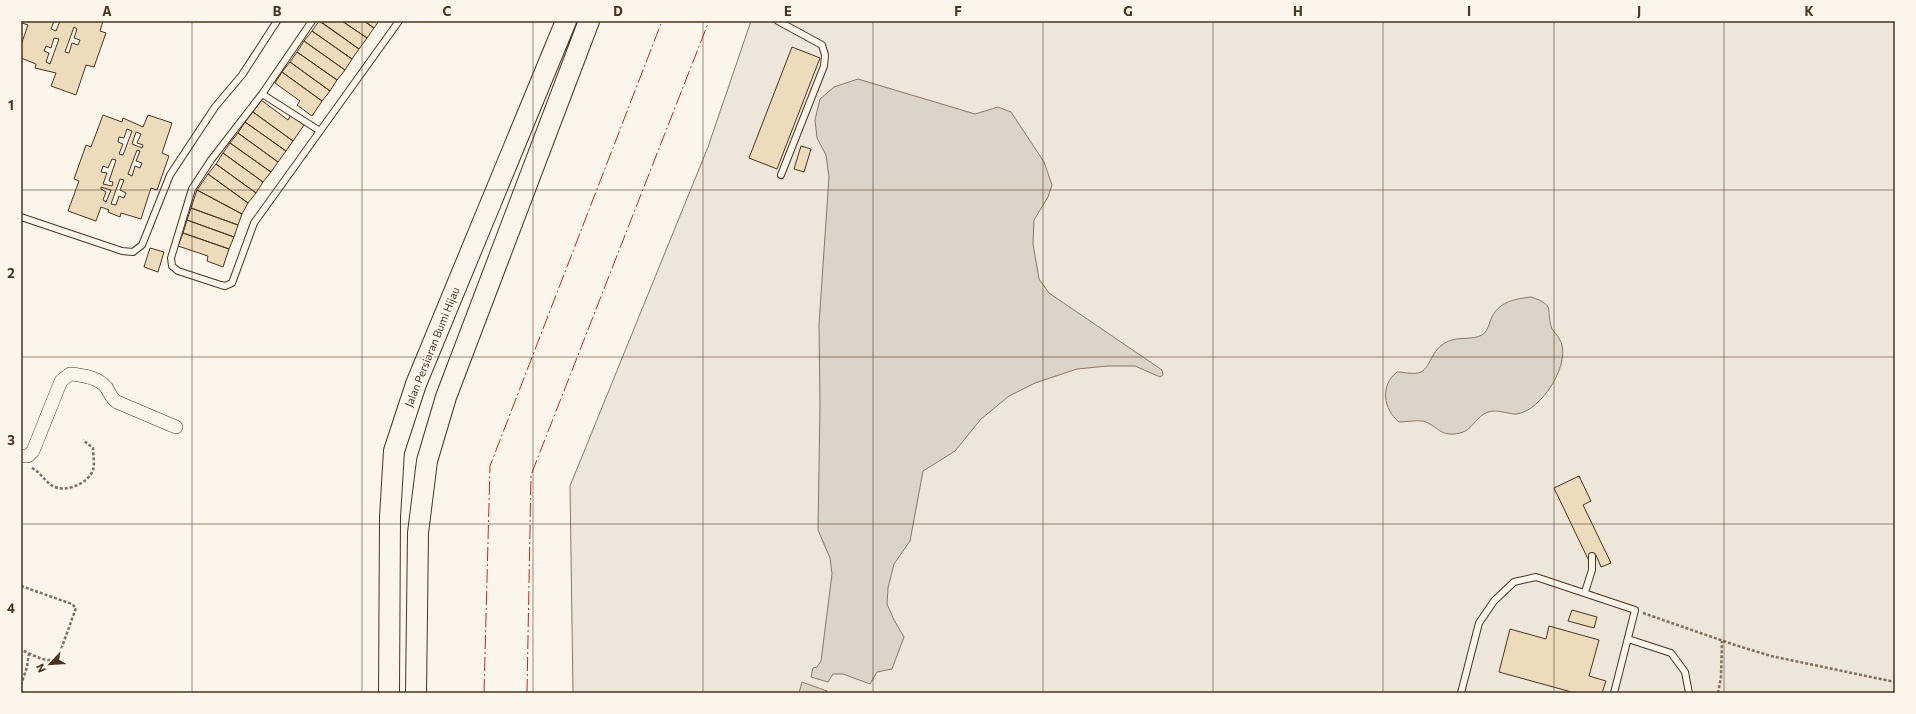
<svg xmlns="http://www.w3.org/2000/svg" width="1916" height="714" font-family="Commissioner,sans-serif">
<rect width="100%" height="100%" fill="#fbf6e9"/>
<!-- green -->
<path fill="#ede6d9" stroke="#887966" d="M751,21h1144v672h-1322l-3,-207 138,-339z"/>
<!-- water -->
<path fill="#dcd4c6" stroke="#887966" d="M858,79l117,35 23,-7 13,5 33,50 8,23 -4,12 -14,23 -1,24 6,35 10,14 113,77 1,5 -3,2 -25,-11h-27l-31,3 -42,14 -26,13 -28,23 -26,32 -32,20 -13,70 -16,23 -6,24 -1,16 7,16 10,17 -12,32 -15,3 -7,12 -27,-10h-10l-5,8 -17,-5 2,-9 4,-1 4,-6 11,-87 -2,-16 -12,-28 2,-125 -1,-81 10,-147 -3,-22 -9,-17 -2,-18 5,-21 14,-12z
M1531,297c26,9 14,12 21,32 2,3 5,6 7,9 15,23 -18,74 -43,76 -9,0 -18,-5 -28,-2 -12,4 -16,19 -28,21 -20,5 -23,-8 -37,-12 -7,-1 -17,1 -24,1 -16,-13 -19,-37 -2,-50 7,0 17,3 24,0 11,-6 10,-26 31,-32 9,-3 21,0 30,-5 5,-3 7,-10 9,-16 7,-17 23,-20 40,-22z
M802,682l25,9v2h-28z"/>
<!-- building -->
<path fill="#ecdcbc" stroke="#4a3520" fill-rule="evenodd" d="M23,21h31l-3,8 5,2 4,-10h43l-3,10 6,2 -12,34 -8,-2 -10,30 -25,-9 5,-13 -21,-5 1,-4 -15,-6v-13l7,-20 -6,-2zM74,27l3,2 -3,9 6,2 -2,5 -6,-2 -3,10 -4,-1zM54,38l5,1 -9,25 -4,-2 3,-9 -5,-2 2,-5 5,2z
M319,21l40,28 -7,10 -40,-28z
M320,21h22l25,17 -8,11z
M342,21h22l10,7 -7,10z
M364,21h15l-5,7z
M312,31l40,28 -7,11 -41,-29z
M304,41l41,29 -8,10 -40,-28z
M792,47l28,11 -43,111 -28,-11z
M297,52l40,28 -7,11 -40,-29z
M290,62l40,29 -8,10 -40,-29z
M282,72l40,29 -10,15 -15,-11 3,-4 -25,-18z
M261,100l27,20 3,-5 13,10 -11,16 -40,-29z
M253,112l40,29 -7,10 -41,-29z
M103,115l19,7 1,-4 20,9 5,-12 24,8 -10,30 7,3 -12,34 -6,-2 -10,31 -20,-6 -1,4 -12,-5 1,-2 -8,-3 -5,14 -28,-10 11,-30 -5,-2 12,-34 5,2zM127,129l5,2 -9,24 -4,-1 4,-10 -5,-2 1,-5 5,1zM136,132l5,2 -4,9 6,2 -1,3 -10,-4zM137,150l3,1 -4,10 6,2 -2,5 -5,-2 -3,10 -4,-2zM112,159l4,1 -7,21 4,1 -1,4 -9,-2 4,-11 -6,-1 2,-6 5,2zM120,179l4,1 -4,10 6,3 -2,5 -5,-2 -3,9 -5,-1zM101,187l10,3 -5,12 -3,-2 3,-8 -5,-3z
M245,122l41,29 -8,11 -40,-29z
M238,133l40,29 -7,10 -41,-29z
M230,143l41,29 -8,10 -40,-29z
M801,146l10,3 -7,23 -10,-3z
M223,153l40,29 -7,11 -40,-29z
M216,164l40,29 -8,10 -40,-29z
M208,174l40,29 -6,11 -45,-24z
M197,190l45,24 -4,11 -47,-17z
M191,208l47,17 -4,12 -47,-17z
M187,220l47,17 -5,12 -46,-16z
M183,233l46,16 -6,18 -16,-6 1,-5 -30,-10z
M150,248l14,4 -6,20 -14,-5z
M1579,476l12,25 -8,4 28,58 -10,4 -5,-12 -8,4 -34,-71z
M1572,610l25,7 -3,11 -26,-7z
M1549,626l50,14 -10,36 17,5 -4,12h-27l-76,-21 11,-43 36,10z"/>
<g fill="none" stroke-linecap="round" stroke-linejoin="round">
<defs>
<path id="service" d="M312,21l-50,73 -51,66 -19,29 -21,69 1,8 6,5 43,14 4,1 7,-3 22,-60 145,-202
M778,21l44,24 3,10 -1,11 -43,109
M262,94l58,37
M21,217l101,34 11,1 9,-7 28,-70 45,-68 27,-32 35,-54
M1585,592l7,-22v-14
M1628,639l43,14 14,19 4,21
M1461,693l18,-70 15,-22 20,-19 22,-5 99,33 -21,83"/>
<path id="minor" d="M21,456h7l5,-5 28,-70 9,-7c12,1 28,3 36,13 4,6 5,11 11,15l59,25"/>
<path id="primary" d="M389,693l1,-176 4,-66 22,-67 150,-363
M416,693l2,-160 9,-72 19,-64 143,-376"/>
</defs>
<!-- service casing -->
<use href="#service" stroke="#4a3520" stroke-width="8"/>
<!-- minor casing -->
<use href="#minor" stroke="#4a3520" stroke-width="14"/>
<!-- primary casing -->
<use href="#primary" stroke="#4a3520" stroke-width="22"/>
<!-- path -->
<path stroke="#7f6f5c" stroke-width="2.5" stroke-dasharray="3 2" stroke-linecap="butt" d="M32,468c8,4 12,12 19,17 13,9 37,-1 42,-15 2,-6 0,-16 0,-22l-10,-8
M21,586l51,18 4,4 -17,47c-9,12 -26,-1 -38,-5
M1643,613l92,32 36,11 124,26
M21,685l6,-18 2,-14
M21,690l2,3
M1718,693l3,-16 1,-36"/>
<!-- service -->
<use href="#service" stroke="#fbf6e9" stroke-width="6"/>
<!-- minor -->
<use href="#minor" stroke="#fbf6e9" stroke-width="13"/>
<!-- primary -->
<use href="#primary" stroke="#fbf6e9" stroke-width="20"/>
<!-- power -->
<path stroke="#c62828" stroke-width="1" stroke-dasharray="14 3 2 3" stroke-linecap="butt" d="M484,693l6,-227 172,-445
M527,693l4,-218 178,-454"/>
</g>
<!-- grid -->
<path fill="none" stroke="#4a3520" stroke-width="1" stroke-opacity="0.55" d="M192,21v672M362,21v672M533,21v672M703,21v672M873,21v672M1043,21v672M1213,21v672M1383,21v672M1554,21v672M1724,21v672M21,190h1874M21,357h1874M21,524h1874"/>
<g text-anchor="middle" stroke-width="3" stroke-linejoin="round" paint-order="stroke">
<!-- street labels -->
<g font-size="11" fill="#4a3520" stroke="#fbf6e9">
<text transform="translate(432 347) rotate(-68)" y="4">Jalan Persiaran Bumi Hijau</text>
</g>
</g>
<!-- border -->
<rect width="1916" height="714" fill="none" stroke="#fbf6e9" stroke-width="44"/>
<!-- north arrow -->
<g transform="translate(50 664) rotate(245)" stroke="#fbf6e9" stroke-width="3" paint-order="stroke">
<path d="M0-3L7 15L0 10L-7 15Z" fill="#4a3520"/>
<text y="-6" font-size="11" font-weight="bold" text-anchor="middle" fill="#4a3520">N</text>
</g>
<rect x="22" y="22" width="1872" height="670" fill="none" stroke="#4a3520" stroke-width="1.5"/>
<g font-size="13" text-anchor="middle" font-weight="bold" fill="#4a3520">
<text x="107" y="16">A</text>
<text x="277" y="16">B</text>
<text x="447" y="16">C</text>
<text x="618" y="16">D</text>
<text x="788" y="16">E</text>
<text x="958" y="16">F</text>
<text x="1128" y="16">G</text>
<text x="1298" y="16">H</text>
<text x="1469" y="16">I</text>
<text x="1639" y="16">J</text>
<text x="1809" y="16">K</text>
<text x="11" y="110">1</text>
<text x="11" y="278">2</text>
<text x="11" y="445">3</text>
<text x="11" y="613">4</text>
</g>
</svg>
